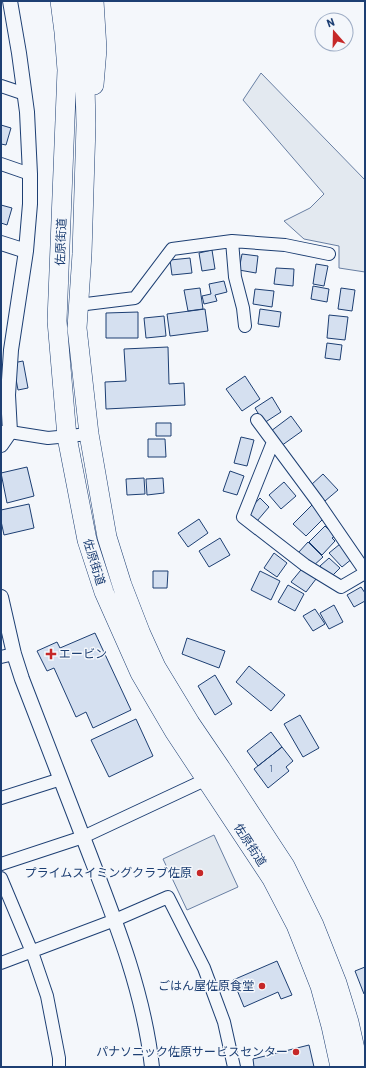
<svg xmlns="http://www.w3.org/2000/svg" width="366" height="1068" font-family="Barlow,'Noto Sans JP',sans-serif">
<rect width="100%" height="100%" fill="#f4f7fb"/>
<!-- green -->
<path fill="#e3e9f0" stroke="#687fa3" d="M261,73l104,107v92l-26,-4v-22l-35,-7 -20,-18 26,-13 14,-14 -81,-94z
M214,835l24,52 -51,23 -24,-51z"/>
<!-- building -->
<path fill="#d5e0f0" stroke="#1d3f73" d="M1,125l10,3 -5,17 -5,-1z
M1,205l11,3 -5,17 -6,-2z
M212,250l3,19 -13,2 -3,-18z
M242,254l16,2 -2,17 -17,-3z
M190,258l2,15 -20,2 -2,-15z
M316,264l12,2 -4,20 -11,-2z
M276,268l18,1 -1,17 -19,-2z
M224,281l3,11 -12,3 2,6 -13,3 -2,-8 9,-2 -2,-10z
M313,286l16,3 -2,13 -16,-3z
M200,288l3,21 -15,2 -4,-21z
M341,288l14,2 -3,21 -14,-2z
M255,289l19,2 -2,16 -19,-3z
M205,309l3,22 -38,5 -3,-22z
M260,309l21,3 -2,15 -21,-3z
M138,312v26h-32v-25z
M329,315l19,2 -3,23 -18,-2z
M164,316l2,20 -20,2 -2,-20z
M327,343l15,2 -2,15 -15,-2z
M168,347l1,37 15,-1 1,22 -79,4 -1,-27 21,-1 -2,-32z
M23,361l5,27 -10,2 -5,-27z
M245,376l15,23 -18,12 -16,-22z
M272,397l9,15 -17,11 -9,-15z
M291,416l11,15 -21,15 -10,-15z
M156,423h15v13h-15z
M241,437l13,3 -7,26 -13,-3z
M148,439h17l1,18h-18z
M27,467l7,29 -27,7 -6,-30z
M230,471l14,5 -7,19 -14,-4z
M323,474l15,16 -13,11 -14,-16z
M144,478l1,16 -18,1 -1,-16z
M163,478l1,15 -17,2 -1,-16z
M284,482l12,14 -15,13 -12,-14z
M260,498l9,9 -12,14 -10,-9z
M29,504l5,24 -30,7 -3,-14v-11z
M312,505l13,12 -19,19 -13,-12z
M199,519l9,14 -20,14 -10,-14z
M325,526l10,10 -3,2 3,3 -13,14 -13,-13z
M220,538l10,17 -21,12 -10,-16z
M308,542l15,15 -11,10 -14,-14z
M340,544l13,14 -11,9 -13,-14z
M274,553l13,10 -10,14 -13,-9z
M329,558l11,10 -9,9 -11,-11z
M305,565l11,14 -10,13 -15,-10z
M153,571h15l-1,17h-14z
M260,571l20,10 -9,19 -20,-10z
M288,585l16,9 -9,17 -17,-9z
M361,587l4,6v8l-11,6 -7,-12z
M334,605l9,17 -14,7 -9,-16z
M315,609l10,15 -12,7 -10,-15z
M95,633l36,77 -38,18 -7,-16 -10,5 -22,-49 -7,3 -10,-20 20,-9 3,6z
M187,638l38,13 -6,17 -37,-14z
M249,666l36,29 -14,16 -35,-29z
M215,675l17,29 -17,11 -17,-29z
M300,715l19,33 -16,9 -19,-33z
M136,719l17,37 -44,21 -18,-37z
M271,732l11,15 -24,19 -11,-15z
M282,747l11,14 -7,6 3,4 -21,17 -14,-19z
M277,961l15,34 -11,4 -3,-7 -34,15 -11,-27z
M365,967v27h-1l-9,-23z
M309,1045l5,22h-60l-1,-8z"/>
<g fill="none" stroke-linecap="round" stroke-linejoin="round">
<defs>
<path id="minor" d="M1,86l24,8
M1,164l29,10
M232,241l3,36 8,31 2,18
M78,305l57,-7 37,-49 60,-8 53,4 44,9
M257,420l60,81 48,70
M1,432h9l38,6 41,-4
M273,442l-30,75 62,48 36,22 24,-14
M1,657l13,-3
M1,798l60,-19
M1,864l82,-27 124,-58
M1,878l31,74 15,44 12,62v9
M1,963l114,-43 53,-23 36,71 20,54 10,45"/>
<path id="tertiary" d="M1,243l25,8
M1,445l9,-13 -2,-37 3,-45 15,-99 4,-47v-30l-3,-62 -8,-59 -9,-52
M1,597l13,57 8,25c23,60 46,119 69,179 26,67 53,136 61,209"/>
<path id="trunk" d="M60,1l4,31 3,38 -10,251 10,116 20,103 17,52 36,81 34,58 98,148 24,46 24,61 11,40 9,41
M77,1l8,84 1,40 -4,129 -5,74 12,106 18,103 15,48 19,49 15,33 34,56 30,44 65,99 29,59 23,58 12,39 10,45
M94,1l3,48 -3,36"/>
</defs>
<!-- minor casing -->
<use href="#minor" stroke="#1d3f73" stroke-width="14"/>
<!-- tertiary casing -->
<use href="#tertiary" stroke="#1d3f73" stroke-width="16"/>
<!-- trunk casing -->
<use href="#trunk" stroke="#1d3f73" stroke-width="20"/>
<!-- minor -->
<use href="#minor" stroke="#f4f7fb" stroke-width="12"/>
<!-- tertiary -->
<use href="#tertiary" stroke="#f4f7fb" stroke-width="14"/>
<!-- trunk -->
<use href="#trunk" stroke="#f4f7fb" stroke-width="19"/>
</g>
<!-- markers -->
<g fill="#c62828" stroke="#f4f7fb" stroke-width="1.5">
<path d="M49 648h4v4h4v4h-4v4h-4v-4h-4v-4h4z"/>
<circle cx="200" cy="873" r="4"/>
<circle cx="262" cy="986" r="4"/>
<circle cx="296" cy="1052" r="4"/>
</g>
<g text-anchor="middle" stroke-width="3" stroke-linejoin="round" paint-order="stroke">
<!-- number labels -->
<g font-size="10" fill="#4b6792">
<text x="271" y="772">1</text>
</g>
<!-- street labels -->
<g font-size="12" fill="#1d3f73" stroke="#f4f7fb">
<text transform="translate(61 242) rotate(-88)" y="4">佐原街道</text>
<text transform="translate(94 562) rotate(73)" y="4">佐原街道</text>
<text transform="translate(250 845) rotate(57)" y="4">佐原街道</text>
</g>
<!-- poi labels -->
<g font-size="12" fill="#1d3f73" stroke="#f4f7fb" text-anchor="end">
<text x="59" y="658" text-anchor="start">エービン</text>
<text x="192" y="877">プライムスイミングクラブ佐原</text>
<text x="254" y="990">ごはん屋佐原食堂</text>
<text x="288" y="1056">パナソニック佐原サービスセンター</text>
</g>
</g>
<!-- border -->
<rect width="366" height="1068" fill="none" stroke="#1d3f73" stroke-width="4"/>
<!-- north arrow -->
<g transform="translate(334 32) rotate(340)"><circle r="19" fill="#f4f7fb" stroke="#9eadc5"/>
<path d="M0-3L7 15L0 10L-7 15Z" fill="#c62828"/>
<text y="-6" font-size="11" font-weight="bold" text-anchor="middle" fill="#1d3f73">N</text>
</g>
</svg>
